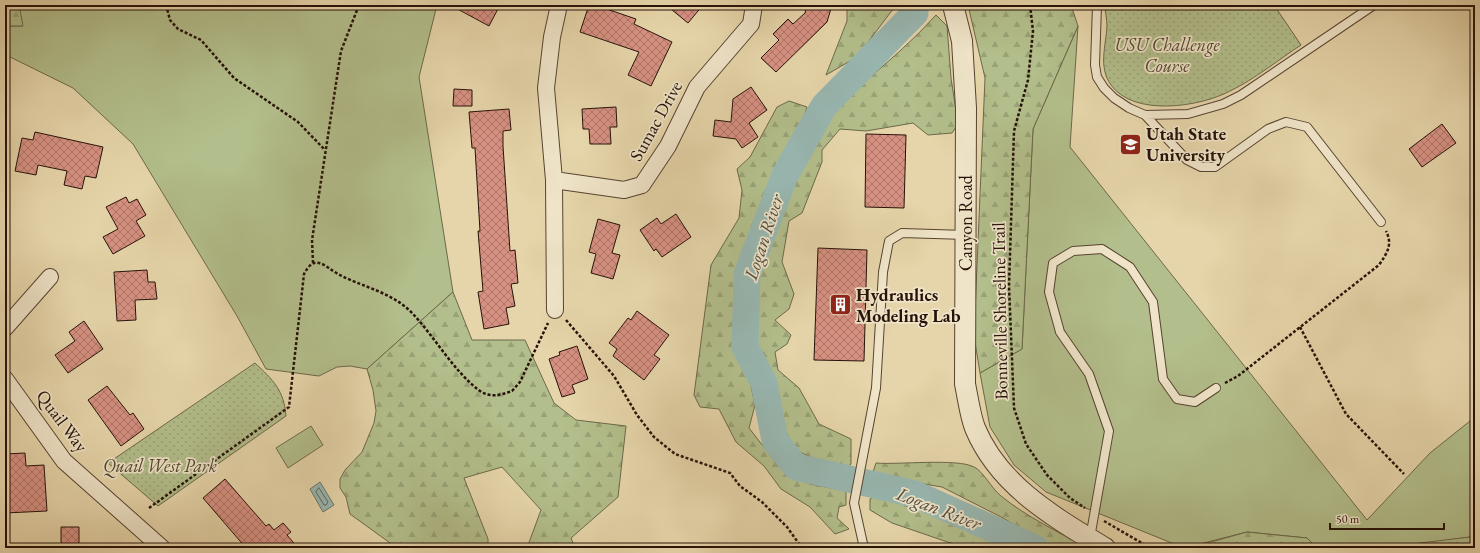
<svg xmlns="http://www.w3.org/2000/svg" width="1480" height="553" font-family="'EB Garamond',serif">
<defs>
<pattern id="forest-firs" width="22" height="20" patternUnits="userSpaceOnUse"><rect width="22" height="20" fill="#b2be8b"/><path d="M5 1l3.5 6h-7zM16 11l3.5 6h-7z" fill="#99a277"/></pattern>
<pattern id="park-dots" width="8" height="8" patternUnits="userSpaceOnUse"><rect width="8" height="8" fill="#b2be8b"/><path d="M2 2h.1M6 6h.1" fill="none" stroke="#99a277" stroke-width="1.8" stroke-linecap="round"/></pattern>
<pattern id="building-cross-hatch" width="8" height="8" patternUnits="userSpaceOnUse"><rect width="8" height="8" fill="#d79182"/><path d="M0 0l8 8M0 8l8-8" fill="none" stroke="#ae7569"/></pattern>
</defs>
<rect width="100%" height="100%" fill="#e6d5aa"/>
<filter id="stains"><feTurbulence type="fractalNoise" baseFrequency=".005" numOctaves="4"/><feColorMatrix values="0 0 0 0 .2 0 0 0 0 .09 0 0 0 0 .02 0 0 0 .5 -.17"/></filter>
<radialGradient id="worn" r=".72"><stop offset=".6" stop-color="#630" stop-opacity="0"/><stop offset="1" stop-color="#630" stop-opacity=".3"/></radialGradient>
<!-- grass -->
<path fill="#b2be8b" stroke="#6c684a" d="M19,5h418l-18,72 34,215 -86,77 -17,-3 -13,1 -18,9 -53,-7 -29,-53 -104,-172 -60,-56 -65,-32 -3,-4v-26h17z
M1078,26l-8,121 297,373 63,-67 45,-36v114l-4,5 4,-2v11l-5,-8 -50,7 1,4h-104l-10,-10 -60,-6 -63,16 -138,-56 -32,-27 -24,-38 -10,-54 42,-24 11,-220z
M311,426l12,19 -35,23 -12,-20z"/>
<!-- forest -->
<path fill="url(#forest-firs)" stroke="#6c684a" d="M5,5h14l4,21h-18z
M847,5h49l-39,52 -31,18 21,-54z
M968,5h103l7,21 -45,103 -11,220 -42,24 -6,-37 11,-258z
M936,15l11,11 4,52 7,46 -6,9 -24,2 -15,-12 -47,8 -26,-2 -18,21v12l-20,51 -13,8 -7,41 12,32 -5,15 -14,11 16,15 -4,9 -12,8 3,18 21,18 20,36 32,15v25l-6,5 -19,-4 -34,-17 -15,-18 -14,-64 -6,-7 -10,8 8,38 -6,23 31,40 30,16 36,7v14l-7,2 -2,11 12,11 -14,5 -25,-27 -29,-18 -17,-23 -28,-24 -17,-33 -19,-2 -6,-12 17,-130 28,-47 3,-28 -5,-21 13,-12 27,-50 12,-6 18,6 -11,36c44,-45 97,-80 140,-128z
M453,292l19,48h53l29,63 22,17 50,6 -8,71 -47,41 4,10h-48l14,-38 -39,-43 -38,11 24,61v9h-91l-47,-34 -4,-17 -6,-9v-9l5,-9 17,-18 12,-29 2,-12 -3,-21 -6,-21z
M876,463c23,2 81,-5 98,4 9,4 18,22 27,29 26,21 57,36 87,52h-35l-50,-30 -61,-31 -60,-10 -9,-5z
M878,493l32,3 50,25 44,27h-39l-73,-25 -22,-13v-11z
M1247,532l60,6 10,10h-128z
M1470,537l5,8v3h-54l-1,-5z"/>
<!-- park -->
<path fill="url(#park-dots)" stroke="#6c684a" d="M1105,5h169l27,40c-23,15 -46,34 -71,46 -30,16 -96,26 -119,-6 -13,-18 -5,-39 -4,-59 0,-7 -2,-14 -2,-21z
M255,363c18,17 29,27 31,53l-128,90 -50,-43z"/>
<!-- water -->
<path fill="#98b7b1" stroke="#6b756e" d="M320,482l14,23 -11,7 -13,-23z"/>
<g fill="none" stroke-linecap="round" stroke-linejoin="round">
<!-- shore -->
<path stroke="#60645d" stroke-width="1" d="M319,488l9,14 -2,3h-2l-8,-13z"/>
<!-- river -->
<path stroke="#98b7b1" stroke-width="27" d="M915,5v8l-91,93 -39,69 -38,99 -2,73 19,36 11,58 21,26 119,27 120,54"/>
</g>
<!-- building -->
<path fill="url(#building-cross-hatch)" stroke="#271209" d="M450,5h50l-11,21z
M589,5h6l41,14 -2,5 38,18 -21,44 -23,-11 11,-23 -59,-20z
M666,5h37l-15,18z
M807,5h25l-5,17 -51,50 -15,-14 18,-18 -6,-6 15,-15 5,5 12,-11z
M751,87l16,23 -18,13 9,14 -16,11 -6,-9 -23,-3 2,-16 16,2 2,-23z
M454,89l18,1v16h-19z
M616,107l1,20h-7l1,17h-21l-1,-15h-6l-1,-20z
M509,109l2,21 -8,1v15l7,105 5,-1 3,33 -7,1 4,22 -9,2 3,16 -25,5 -6,-37 5,-1 -5,-60h2l-5,-83h-3l-3,-36z
M1442,124l14,19 -34,24 -13,-18z
M35,132l68,15 -7,31 -11,-2 -3,13 -18,-4 3,-14 -29,-6 -2,10 -21,-4 7,-33 11,2z
M866,134l40,1 -2,73 -39,-1z
M126,197l3,6 8,-4 9,16 -10,6 9,15 -32,18 -10,-17 15,-8 -12,-22z
M676,214l15,23 -29,20 -6,-8 -2,2 -14,-21 17,-12 4,6z
M598,219l22,6 -8,28 8,2 -7,24 -22,-6 5,-19 -7,-2z
M818,248l49,2 -3,111 -50,-1z
M147,270l1,12h7l2,17 -22,1 1,20 -19,1 -3,-49z
M637,311l32,24 -15,20 6,4 -16,21 -31,-24 4,-7 -8,-6 19,-25 3,2z
M84,321l19,28 -35,24 -13,-18 20,-14 -6,-9z
M577,346l11,33 -16,6 3,8 -13,4 -13,-38 11,-4 -1,-3z
M107,386l23,29 3,-2 11,16 -23,17 -33,-46z
M25,453l1,13 18,-1 3,46 -42,2v-59z
M225,479l41,47 3,-2 5,6 9,-7 8,9 -4,3 11,13h-52l-43,-50z
M61,527h18v21h-18z"/>
<g fill="none" stroke-linecap="round" stroke-linejoin="round">
<defs>
<path id="service" d="M1097,5l-2,60 2,12 7,11 10,10 15,10 16,7 43,-1 35,-10 18,-9 133,-90
M1145,115l42,45 14,7h14l53,-38 18,-7 21,5 74,95
M1090,538l19,-107 -20,-57 -29,-42 -11,-40 4,-29 20,-12 29,-2 28,18 23,35 10,77 14,20 18,3 21,-14
M864,548l-10,-45 22,-115 7,-116 6,-31 13,-8 64,2"/>
<path id="minor" d="M554,180l70,10 18,-5 26,-39 29,-59 54,-63 3,-19
M555,310l-1,-130 -8,-92 6,-51 7,-32
M5,328l45,-51
M5,379l59,82 98,87"/>
<path id="tertiary" d="M953,5l9,36 4,67 -1,276c3,14 5,31 10,44 24,58 79,89 130,120"/>
</defs>
<!-- service casing -->
<use href="#service" stroke="#574331" stroke-width="10"/>
<!-- minor casing -->
<use href="#minor" stroke="#574331" stroke-width="18"/>
<!-- tertiary casing -->
<use href="#tertiary" stroke="#574331" stroke-width="22"/>
<!-- path -->
<path stroke="#271209" stroke-width="2.5" stroke-dasharray="3 2" stroke-linecap="butt" d="M166,5l4,15 8,9 23,11 33,38 64,44 27,28
M1030,5l3,26 -5,49 -14,51 -5,155 5,122 12,36 21,31 23,23 15,10
M313,263l-1,-23 29,-189 18,-46
M566,320l48,56 23,39 17,22 21,17 55,19 10,13 22,16 25,25 15,21
M1300,327l46,87 58,60
M1225,383l13,-7 141,-111c8,-12 14,-20 7,-34
M149,508l140,-101 15,-133c11,-21 20,-8 34,0 24,13 54,18 74,39 23,24 42,59 68,78 10,7 21,4 32,0l8,-9 28,-59
M1104,521l43,25 12,2"/>
<!-- service -->
<use href="#service" stroke="#efe4c8" stroke-width="8"/>
<!-- minor -->
<use href="#minor" stroke="#efe4c8" stroke-width="16"/>
<!-- tertiary -->
<use href="#tertiary" stroke="#efe4c8" stroke-width="20"/>
</g>
<!-- icons -->
<defs>
<symbol id="university-square" viewBox="-11 -11 22 22"><rect x="-9" y="-9" width="18" height="18" rx="4" fill="#8f2418" stroke="#efe4c8"/><path d="M0-5L7-2L0 1L-7-2ZM-4 1L0 2.5L4 1V4Q0 6-4 4Z" fill="#fff"/></symbol>
<symbol id="building-square" viewBox="-11 -11 22 22"><rect x="-9" y="-9" width="18" height="18" rx="4" fill="#8f2418" stroke="#efe4c8"/><path d="M-4-6H4V6H1V3H-1V6H-4ZM-2.5-4.3h1.7v1.8h-1.7ZM.8-4.3h1.7v1.8H.8ZM-2.5-1h1.7V.8h-1.7ZM.8-1h1.7V.8H.8Z" fill="#fff"/></symbol>
</defs>
<g fill-rule="evenodd">
<use href="#university-square" x="1118" y="132" width="25" height="25"/>
<use href="#building-square" x="828" y="292" width="25" height="25"/>
</g>
<g text-anchor="middle" stroke-width="3.5" stroke-linejoin="round" paint-order="stroke">
<!-- park labels -->
<g font-size="18" font-style="italic" fill="#514630" stroke="#efe4c8">
<text x="1167" y="51">USU Challenge<tspan x="1167" dy="21">Course</tspan></text>
<text x="160" y="472">Quail West Park</text>
</g>
<!-- street labels -->
<g font-size="18" fill="#271209" stroke="#efe4c8">
<text transform="translate(656 121) rotate(-61)" y="6">Sumac Drive</text>
<text transform="translate(966 223) rotate(-90)" y="6">Canyon Road</text>
<text transform="translate(1000 311) rotate(-91)" y="6">Bonneville Shoreline Trail</text>
<text transform="translate(62 421) rotate(53)" y="6">Quail Way</text>
</g>
<!-- poi labels -->
<g font-size="18" font-weight="bold" fill="#271209" stroke="#efe4c8" text-anchor="start">
<text x="1146" y="140">Utah State<tspan x="1146" dy="21">University</tspan></text>
<text x="856" y="301">Hydraulics<tspan x="856" dy="21">Modeling Lab</tspan></text>
</g>
<!-- water labels -->
<g font-size="19" font-style="italic" fill="#4f4c44" stroke="#efe4c8">
<text transform="translate(763 237) rotate(-72)" y="7">Logan River</text>
<text transform="translate(939 508) rotate(21)" y="7">Logan River</text>
</g>
</g>
<!-- margin -->
<rect width="1480" height="553" fill="none" stroke="#e6d5aa" stroke-width="20"/>
<rect x="6" y="6" width="1468" height="541" fill="none" stroke="#271209" stroke-width="2"/>
<rect x="10" y="10" width="1460" height="533" fill="none" stroke="#271209"/>
<!-- scale -->
<path d="M1330 523v6h114v-6" fill="none" stroke="#271209" stroke-width="2"/>
<text x="1336" y="523" font-size="12" fill="#271209" stroke="#efe4c8" stroke-width="3" paint-order="stroke">50 m</text>
<rect width="100%" height="100%" filter="url(#stains)"/>
<rect width="100%" height="100%" fill="url(#worn)"/>
</svg>
